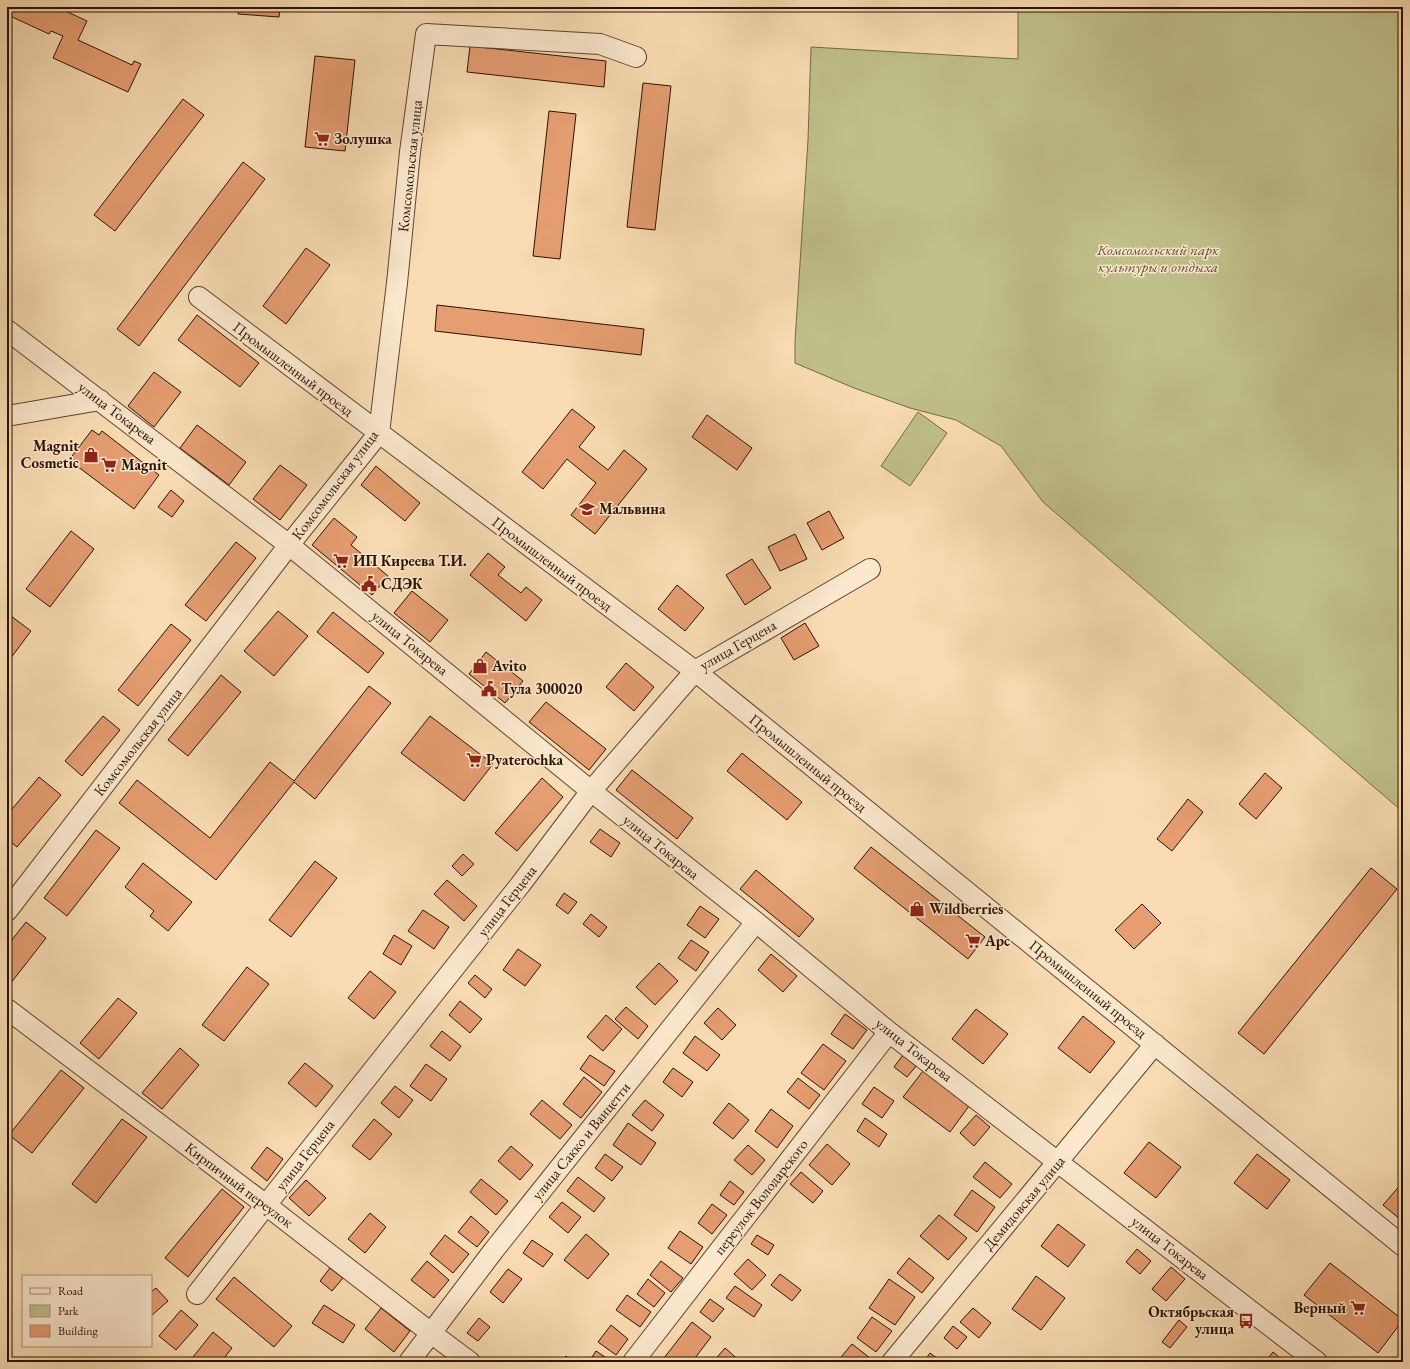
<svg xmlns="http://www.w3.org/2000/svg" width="1410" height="1369" font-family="'EB Garamond',serif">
<rect width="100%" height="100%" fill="#f9dcb3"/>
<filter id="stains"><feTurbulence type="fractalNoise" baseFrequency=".005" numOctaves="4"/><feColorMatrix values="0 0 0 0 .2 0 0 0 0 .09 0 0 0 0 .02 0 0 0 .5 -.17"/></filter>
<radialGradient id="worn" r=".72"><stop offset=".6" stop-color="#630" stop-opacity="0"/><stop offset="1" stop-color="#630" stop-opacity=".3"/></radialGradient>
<!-- green -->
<path fill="#c0c08b" stroke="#766846" d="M1018,7h385v805l-360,-310 -42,-56 -45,-26 -46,-12 -56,-20 -59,-25v-22l13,-201 3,-93 207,12z
M918,412l29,21 -37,53 -29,-20z"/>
<!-- building -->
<path fill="#e59d71" stroke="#2c1101" d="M7,7h50l30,14 -9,19 54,25 2,-4 7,3 -13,28 -75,-34 10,-22 -12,-5 -2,3 -39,-18 -3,5z
M239,7h41l-1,10 -41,-3z
M470,46l136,15 -2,26 -137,-15z
M315,56l40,4 -10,91 -40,-4z
M643,83l28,3 -16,144 -28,-3z
M183,99l21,16 -89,116 -21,-16z
M549,111l27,3 -16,145 -27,-3z
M243,162l22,17 -126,167 -22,-17z
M306,248l24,17 -44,59 -23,-18z
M437,305l207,24 -3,26 -206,-24z
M197,315l62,48 -19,24 -62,-47z
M154,372l27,20 -27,35 -26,-21z
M572,409l23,18 -16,20 29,23 16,-20 23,19 -52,65 -24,-19 25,-32 -29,-24 -24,30 -21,-17z
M707,415l45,33 -15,22 -45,-33z
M197,425l49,37 -17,23 -49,-37z
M92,430l7,5 3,-4 57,44 -25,34 -65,-49z
M280,465l27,20 -27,35 -27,-21z
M376,466l44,37 -15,18 -44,-36z
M171,490l13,11 -12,16 -14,-10z
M829,511l15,27 -22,12 -15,-27z
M334,518l23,19 -6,8 37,31 -16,19 -60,-50z
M71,531l23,18 -44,58 -24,-18z
M795,534l12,25 -27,12 -12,-24z
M236,542l20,16 -50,63 -21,-16z
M488,553l17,14 -7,8 23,18 5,-6 16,13 -16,21 -56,-46z
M752,559l19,29 -26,17 -19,-30z
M677,585l27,23 -19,23 -27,-22z
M412,591l36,29 -18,22 -36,-29z
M278,611l30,25 -34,40 -30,-25z
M333,612l51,41 -16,20 -51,-41z
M7,613l24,18 -24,32z
M805,623l14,23 -25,14 -13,-22z
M171,624l20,16 -53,66 -20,-16z
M486,652l37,29 -18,22 -36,-29z
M626,663l28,24 -20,24 -28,-24z
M221,675l20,17 -53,64 -20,-16z
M369,686l22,17 -76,96 -21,-17 -78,98 -97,-77 18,-23 73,58 60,-76 24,19z
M546,702l60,47 -17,21 -60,-48z
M103,716l17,14 -38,46 -17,-15z
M430,716l63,48 -29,37 -63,-48z
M742,753l60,49 -15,18 -60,-49z
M632,770l61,48 -16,21 -61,-49z
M1265,773l17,15 -26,31 -17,-15z
M39,777l22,18 -44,52 -10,-8v-24z
M542,778l21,19 -46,54 -22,-18z
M1188,799l15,13 -31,39 -15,-12z
M600,829l20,14 -9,14 -21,-15z
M96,830l24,18 -53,68 -23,-18z
M871,847l114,90 -17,22 -114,-91z
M463,854l11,10 -12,12 -10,-10z
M315,861l22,17 -46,59 -22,-17z
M143,863l49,39 -24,29 -18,-15 4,-5 -29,-24z
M1371,868l26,21 -133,165 -26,-21z
M756,870l58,49 -15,18 -59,-48z
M447,880l30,26 -13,15 -30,-27z
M564,893l13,9 -9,12 -12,-9z
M1142,904l19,19 -27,26 -19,-19z
M700,906l19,13 -14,19 -18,-13z
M423,910l26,17 -15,22 -26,-18z
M591,914l16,13 -8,10 -16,-13z
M26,922l20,16 -39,50v-42z
M394,935l18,11 -11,19 -18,-11z
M691,940l18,12 -13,19 -18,-13z
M518,949l23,16 -16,21 -22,-16z
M771,954l26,22 -14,16 -25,-22z
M659,963l19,18 -23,24 -19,-18z
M247,967l22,17 -45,57 -22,-16z
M370,971l26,21 -22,27 -26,-21z
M475,975l17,14 -7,9 -17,-15z
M118,998l19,15 -38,46 -19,-16z
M460,1001l22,18 -12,14 -21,-18z
M626,1007l22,19 -10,13 -23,-20z
M718,1008l18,17 -14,15 -18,-17z
M976,1009l32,25 -25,30 -31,-25z
M845,1014l22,16 -14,19 -22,-15z
M606,1015l16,14 -19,22 -16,-14z
M1083,1016l32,26 -25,31 -32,-25z
M442,1031l19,15 -11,15 -20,-15z
M695,1036l25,19 -13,16 -24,-18z
M823,1044l23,17 -22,29 -23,-17z
M180,1048l19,17 -37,44 -20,-16z
M590,1055l25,16 -11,15 -24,-17z
M903,1055l14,10 -10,12 -13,-10z
M305,1063l28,23 -17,21 -28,-24z
M426,1064l21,15 -16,22 -21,-15z
M673,1068l20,14 -11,15 -19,-15z
M61,1070l23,18 -52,65 -23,-18z
M923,1071l46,35 -19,26 -47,-35z
M584,1077l18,15 -21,26 -18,-14z
M798,1078l22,17 -11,14 -22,-17z
M395,1086l18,14 -14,18 -18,-15z
M874,1087l20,14 -12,17 -20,-14z
M542,1100l30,25 -12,14 -30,-25z
M645,1100l19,15 -12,16 -20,-16z
M729,1103l20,17 -16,19 -20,-16z
M771,1109l22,17 -16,22 -22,-17z
M976,1115l14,12 -16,19 -14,-13z
M865,1118l22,16 -8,13 -22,-16z
M122,1119l25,18 -51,66 -24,-19z
M374,1119l18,15 -22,26 -18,-14z
M628,1123l28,20 -15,22 -28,-20z
M1149,1142l32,25 -25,31 -32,-25z
M827,1144l23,20 -18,21 -23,-20z
M748,1145l17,15 -13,15 -18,-15z
M511,1146l22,19 -13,15 -22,-19z
M267,1147l16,12 -16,22 -16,-13z
M605,1154l18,13 -11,14 -17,-13z
M1257,1154l33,26 -23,29 -33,-26z
M985,1162l27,22 -12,14 -27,-21z
M801,1172l22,19 -10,12 -23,-19z
M578,1177l27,21 -11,14 -27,-21z
M481,1179l27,22 -12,14 -26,-23z
M306,1180l20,18 -17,18 -20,-18z
M730,1181l14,11 -10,13 -14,-10z
M1403,1182v36l-2,2 -18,-15z
M222,1189l22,18 -56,70 -23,-19z
M972,1190l23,17 -18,25 -23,-17z
M562,1202l19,15 -13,16 -19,-16z
M712,1204l15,11 -15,19 -14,-11z
M370,1213l16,14 -21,26 -17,-14z
M939,1215l28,23 -19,22 -28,-24z
M471,1216l18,16 -12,15 -19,-15z
M1058,1224l27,21 -17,22 -27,-21z
M680,1231l23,16 -12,17 -23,-16z
M586,1234l23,20 -21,25 -24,-19z
M445,1235l24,19 -16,19 -23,-19z
M757,1235l17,10 -6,10 -17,-11z
M532,1240l21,14 -10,13 -20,-14z
M1137,1249l14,12 -11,13 -14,-12z
M909,1258l25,20 -12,15 -25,-20z
M748,1259l18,16 -14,15 -18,-16z
M427,1261l22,19 -15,18 -23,-18z
M661,1261l22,17 -12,14 -21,-17z
M1330,1263l73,57 -25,33 -74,-58z
M1171,1267l14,12 -19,22 -14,-12z
M330,1268l13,10 -11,13 -12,-10z
M508,1269l14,10 -19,24 -13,-11z
M780,1274l21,16 -9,11 -21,-16z
M1036,1276l29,22 -24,32 -29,-21z
M234,1277l58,49 -18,21 -58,-48z
M648,1279l17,14 -11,14 -17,-13z
M889,1279l26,18 -20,28 -26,-17z
M735,1286l27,19 -8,12 -28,-19z
M156,1288l12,13 -17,15v-24z
M627,1295l24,17 -11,15 -24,-17z
M710,1299l14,10 -11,13 -13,-10z
M324,1305l31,20 -12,18 -31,-20z
M381,1308l29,23 -16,21 -29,-23z
M973,1308l18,15 -12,15 -19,-16z
M181,1310l17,15 -22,25 -17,-14z
M872,1317l20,14 -16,21 -19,-14z
M479,1318l11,9 -12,14 -11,-8z
M1179,1320l8,7 -17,21 -8,-6z
M692,1322l19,15 -19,25h-23l-5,-4z
M611,1325l17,14 -12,16 -18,-13z
M953,1326l14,11 -10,12 -13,-11z
M213,1332l19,16 -11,14h-32z
M852,1344l18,14 -4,4h-18l-7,-5z
M725,1348l16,14h-28z
M596,1351l15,10 -1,1h-21z
M1273,1352l12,10h-20z
M930,1353l12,9h-18z
M566,1356l7,6h-12z
M339,1357l6,5h-10z"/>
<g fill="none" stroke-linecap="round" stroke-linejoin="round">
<defs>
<path id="minor" d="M199,297l496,374 708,575
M7,330l282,215 302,246 165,131 133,110 428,330
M7,416l93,-16
M7,911l282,-366 90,-112 18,-150 13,-131 16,-118 174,10 36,13
M7,1009l259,196 165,128 39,29
M197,1294l69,-89 254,-320 71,-94 104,-120 175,-102
M409,1362l85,-112 262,-328
M633,1362l256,-330
M892,1362l263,-318"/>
</defs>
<!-- minor casing -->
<use href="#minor" stroke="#5f442e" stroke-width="22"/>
<!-- minor -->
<use href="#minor" stroke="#fbe8ce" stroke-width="20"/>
</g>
<!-- icons -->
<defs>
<symbol id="supermarket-bare" viewBox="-9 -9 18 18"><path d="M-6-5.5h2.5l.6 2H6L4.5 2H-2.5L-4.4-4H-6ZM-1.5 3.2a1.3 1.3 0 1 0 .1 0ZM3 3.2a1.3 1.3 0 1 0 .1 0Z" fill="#8f2418" stroke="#fbe8ce" stroke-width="2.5" paint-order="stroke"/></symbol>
<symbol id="shop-bare" viewBox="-9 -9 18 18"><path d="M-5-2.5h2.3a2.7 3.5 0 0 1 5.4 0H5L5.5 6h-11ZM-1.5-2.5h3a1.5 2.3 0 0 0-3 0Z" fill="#8f2418" stroke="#fbe8ce" stroke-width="2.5" paint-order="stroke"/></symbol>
<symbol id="school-bare" viewBox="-9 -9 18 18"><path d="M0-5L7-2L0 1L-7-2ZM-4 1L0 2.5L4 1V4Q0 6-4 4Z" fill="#8f2418" stroke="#fbe8ce" stroke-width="2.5" paint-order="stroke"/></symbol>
<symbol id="civic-bare" viewBox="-9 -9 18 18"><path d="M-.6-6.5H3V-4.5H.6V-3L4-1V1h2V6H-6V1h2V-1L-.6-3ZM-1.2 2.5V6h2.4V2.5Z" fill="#8f2418" stroke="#fbe8ce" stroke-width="2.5" paint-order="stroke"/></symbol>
<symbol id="bus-bare" viewBox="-9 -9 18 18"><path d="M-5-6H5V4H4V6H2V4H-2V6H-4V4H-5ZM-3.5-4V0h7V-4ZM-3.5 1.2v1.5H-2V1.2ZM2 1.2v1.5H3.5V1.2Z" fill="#8f2418" stroke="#fbe8ce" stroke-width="2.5" paint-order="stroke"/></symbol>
</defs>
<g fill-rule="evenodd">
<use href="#supermarket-bare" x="311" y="128" width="22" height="22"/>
<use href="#shop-bare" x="80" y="444" width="22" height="22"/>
<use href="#supermarket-bare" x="98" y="454" width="22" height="22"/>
<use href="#school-bare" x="576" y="498" width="22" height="22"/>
<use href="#supermarket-bare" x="330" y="550" width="22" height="22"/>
<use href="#civic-bare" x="358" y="573" width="22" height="22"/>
<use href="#shop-bare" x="469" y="655" width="22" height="22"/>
<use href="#civic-bare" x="478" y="678" width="22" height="22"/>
<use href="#supermarket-bare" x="463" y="749" width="22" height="22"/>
<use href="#shop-bare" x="906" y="898" width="22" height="22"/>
<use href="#supermarket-bare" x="962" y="930" width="22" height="22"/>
<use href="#supermarket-bare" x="1347" y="1297" width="22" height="22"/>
<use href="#bus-bare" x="1235" y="1310" width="22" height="22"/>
</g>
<g text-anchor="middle" stroke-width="3" stroke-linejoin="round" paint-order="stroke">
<!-- poi labels -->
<g font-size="15" font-weight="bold" fill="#2c1101" stroke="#fbe8ce" text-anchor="start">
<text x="334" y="144">Золушка</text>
<text x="79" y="451" text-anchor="end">Magnit<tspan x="79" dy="17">Cosmetic</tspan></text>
<text x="121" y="470">Magnit</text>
<text x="599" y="514">Мальвина</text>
<text x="353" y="566">ИП Киреева Т.И.</text>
<text x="381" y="589">СДЭК</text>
<text x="492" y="671">Avito</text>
<text x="501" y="694">Тула 300020</text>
<text x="486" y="765">Pyaterochka</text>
<text x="929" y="914">Wildberries</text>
<text x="985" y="946">Арс</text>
<text x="1346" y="1313" text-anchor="end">Верный</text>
<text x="1234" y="1317" text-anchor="end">Октябрьская<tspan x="1234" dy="17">улица</tspan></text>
</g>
<!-- street labels -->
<g font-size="15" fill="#2c1101" stroke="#fbe8ce">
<text transform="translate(410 166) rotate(-84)" y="5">Комсомольская улица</text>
<text transform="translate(293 369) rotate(37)" y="5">Промышленный проезд</text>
<text transform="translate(117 413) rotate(37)" y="5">улица Токарева</text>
<text transform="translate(335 485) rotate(-53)" y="5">Комсомольская улица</text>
<text transform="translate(552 564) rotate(37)" y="5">Промышленный проезд</text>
<text transform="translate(410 643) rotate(39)" y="5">улица Токарева</text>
<text transform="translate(738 645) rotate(-30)" y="5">улица Герцена</text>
<text transform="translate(138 742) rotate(-52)" y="5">Комсомольская улица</text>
<text transform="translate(808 763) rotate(39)" y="5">Промышленный проезд</text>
<text transform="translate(661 847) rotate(39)" y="5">улица Токарева</text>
<text transform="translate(507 901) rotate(-52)" y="5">улица Герцена</text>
<text transform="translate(1088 989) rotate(39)" y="5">Промышленный проезд</text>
<text transform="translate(914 1050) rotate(38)" y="5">улица Токарева</text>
<text transform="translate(581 1141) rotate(-51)" y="5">улица Сакко и Ванцетти</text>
<text transform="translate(305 1155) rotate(-52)" y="5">улица Герцена</text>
<text transform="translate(239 1185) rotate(37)" y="5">Кирпичный переулок</text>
<text transform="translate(761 1197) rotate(-52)" y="5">переулок Володарского</text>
<text transform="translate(1024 1203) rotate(-50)" y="5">Демидовская улица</text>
<text transform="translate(1170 1248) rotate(38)" y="5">улица Токарева</text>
</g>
<!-- park labels -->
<g font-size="15" font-style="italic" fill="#604e31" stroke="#fbe8ce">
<text x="1158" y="255">Комсомольский парк<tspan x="1158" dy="17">культуры и отдыха</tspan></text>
</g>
</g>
<!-- margin -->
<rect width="1410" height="1369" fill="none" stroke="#f9dcb3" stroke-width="24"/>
<rect x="8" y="8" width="1394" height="1353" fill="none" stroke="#2c1101" stroke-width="2"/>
<rect x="12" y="12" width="1386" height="1345" fill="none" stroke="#2c1101"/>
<!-- legend -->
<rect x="22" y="1275" width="130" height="72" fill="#fbe8ce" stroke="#a8927c"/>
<rect x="30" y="1288" width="20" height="6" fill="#fbe8ce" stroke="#a8927c"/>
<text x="58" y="1295" font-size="12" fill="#2c1101">Road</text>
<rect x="30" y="1305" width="20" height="12" fill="#c0c08b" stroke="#a8927c"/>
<text x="58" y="1315" font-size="12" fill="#2c1101">Park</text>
<rect x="30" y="1325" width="20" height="12" fill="#e59d71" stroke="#a8927c"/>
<text x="58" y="1335" font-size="12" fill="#2c1101">Building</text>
<rect width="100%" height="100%" filter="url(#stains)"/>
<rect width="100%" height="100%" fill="url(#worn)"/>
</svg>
